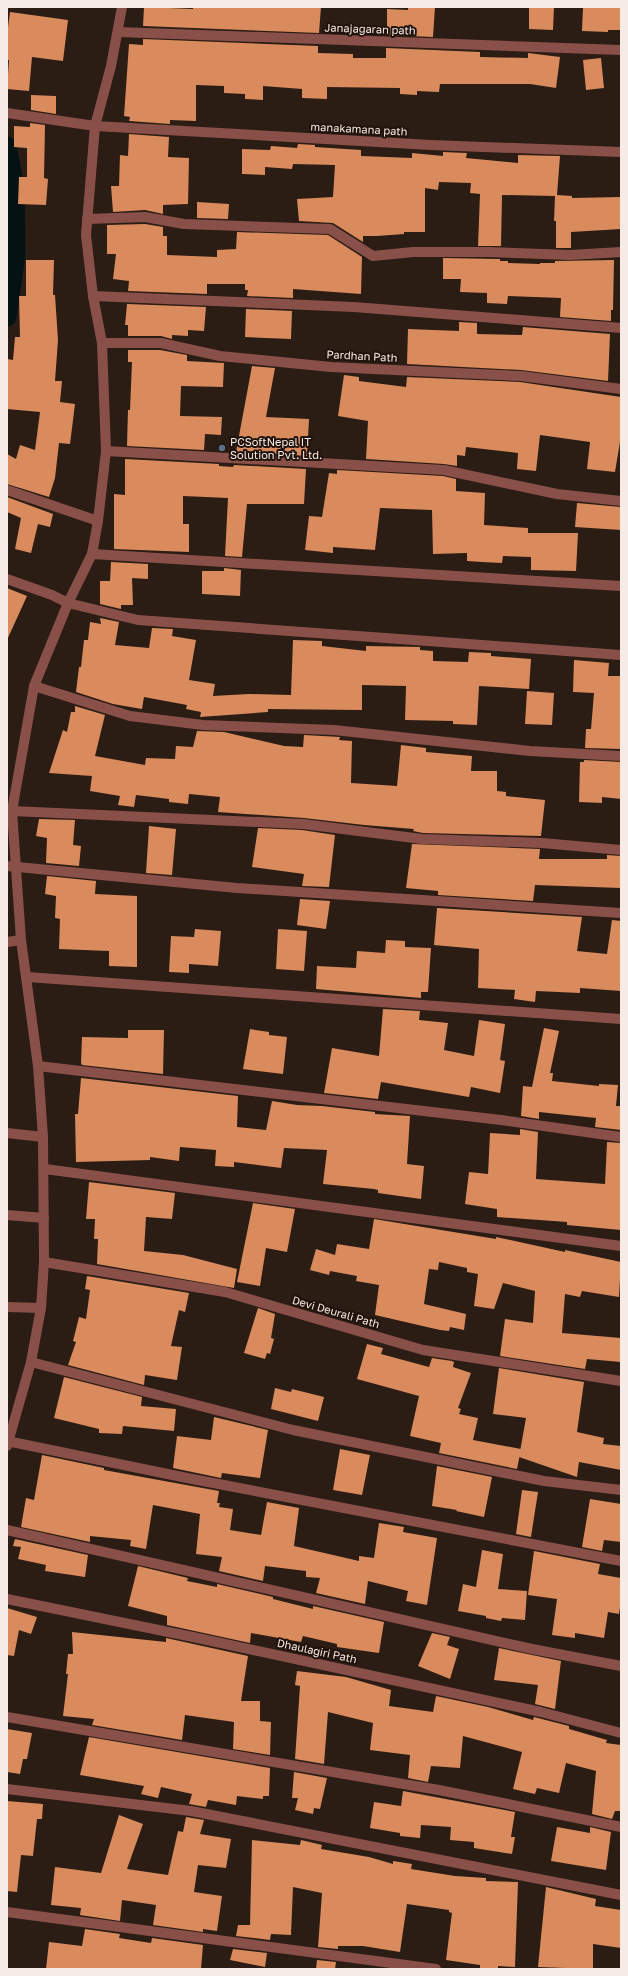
<svg xmlns="http://www.w3.org/2000/svg" width="628" height="1976" font-family="'Golos Text',sans-serif">
<rect width="100%" height="100%" fill="#2b1c14"/>
<g fill="none" stroke-linecap="round" stroke-linejoin="round">
<!-- canal -->
<path stroke="#031213" stroke-width="19" d="M7,146l8,41 1,67 -9,63"/>
</g>
<!-- building -->
<path fill="#d98b5d" d="M144,7l49,2v-2h128l-2,26 -176,-7z
M408,7h27l-2,30 -46,-2v-26l21,1z
M529,7h25l-1,23 -24,-1z
M583,7h38v23h-13v2l-26,-1z
M10,12l58,8 -5,41 -31,-4 -3,34 -22,-2 2,-29h-2v-25z
M143,39l175,7v7l35,1v4h33v-10l94,4v5l48,1v-5l32,4 -4,31 -26,-4h-90l-1,8 -22,-1v4l-17,-1v-6l-73,-1v12l-25,-1v-9l-39,-3v14l-18,-1v-5l-21,-1v-7l-28,-1v36l-26,-1v4l-41,-3 1,-4 -6,-1 5,-72 14,1z
M601,58l3,30 -18,2 -3,-30z
M31,95l25,1v18l-25,-4z
M30,123l15,2 -1,53 4,1 -2,26 -28,-1 1,-27h8v-29l-13,-1v-21l16,1z
M129,134l40,3 -1,20 21,1 -1,46 -25,1v9l-18,-4 -32,2 -2,-26h8l1,-31 8,1z
M298,144l17,1v2l46,3v6l51,2v-5l31,3v-4l24,1 -1,5 52,5v-8l42,1 -3,39 15,1v2l49,-1v32l-50,3v16h-15v-27h-2l1,-25 -53,-1 -1,51h-23l2,-52 -10,-1 1,-10 -32,-1 -1,8 -13,-2v44h-21v2l-27,2h-14v6l-30,-19 -34,-2 -2,-22 36,-2 2,-32 -42,-1 -1,5 -27,-2v8l-23,-1v-25l28,1 1,-4 26,2z
M197,202l32,2 -1,15 -31,-1z
M145,224l18,3v9h4v19l50,2v-7l19,-1 1,-17 91,3 34,22 -1,37 -68,-5v9l-46,-2 1,-6h-3v-6h-38v10l-79,-3 1,-10 -16,-2 3,-25h-9v-29z
M443,258l57,1v2h8v2l32,1v-1h15v-2l59,-1 -1,50h-2v11l-51,-4 1,-19 -53,-2 -1,8 -20,-1v-10l-27,-1 1,-13h-18z
M26,260h28l-1,35h2l3,45 -3,41h7l-2,21 15,2 -5,40 -11,-1 -4,35 -6,19 -42,-13v-30l9,5 4,-14 15,5 5,-38 -33,-3v-50l6,1 2,-23h5l-1,-41h7z
M127,304l79,3 -2,24 -16,-1v6l-16,-1v4l-11,-3h-33v-11h-3z
M246,309l46,2 -1,28 -46,-2z
M459,322l18,1v11l45,1 1,-8 87,7 -2,47 -87,-11 -114,-6 1,-35 51,2z
M128,350h32l27,5v6l37,2 -1,24 -42,-1 -1,30 42,1 -1,18 -16,-1 -1,16 -77,-4 1,-36h2l2,-48h-4z
M252,366l23,2 -9,49 43,2 -2,37 -71,-4z
M344,375l15,2v4l47,6 1,-10 113,5 101,15v39l-6,36 -28,-3 3,-27 -50,-7 -4,36 -19,-2 1,-16 -52,-6 -1,9 -8,-1v11l-13,-2 -78,-5 2,-38 -30,-5z
M125,459l94,5v2l14,1 1,-2 72,4 -2,35h-57l-5,53 -17,-1 3,-58 -45,-2v28h6v28l-75,-3v-55l11,1z
M337,470l106,6 13,3v12l29,2 -1,32 44,3v5h50l-2,38 -45,-1v-13l-28,-1 -1,7 -20,-1 -15,-1v-8l-34,1 -1,-44 -52,-2 -5,42 -42,-3v6l-28,-3 4,-34 13,1 7,-44 8,1z
M7,497l46,17 -3,13 -12,-3 -7,29 -16,-4 6,-31 -14,-6z
M577,503l44,4v23l-46,-3z
M111,562l37,2v15l-16,-1 1,27h-12v4l-21,-5v-23h10z
M224,568l17,2 -1,26 -38,-2v-23h22z
M7,588l20,8 -20,44z
M100,618l19,4 -4,23 34,3 3,-20 21,1 -1,7 24,4 -7,40 26,4 -2,12 36,-2 42,1 2,-55 29,1v5l44,5v-5l54,1v3l13,1v10l35,1 1,-10 22,1v3l40,3 -2,30 -50,-3 -2,39 -24,-1v-3l-48,-1 1,-34 -44,-1v25l-94,-1v3l-68,5 1,-5 -15,-3 1,-4 -43,-8 -2,12 -29,-5 -37,-12 3,-25h2l3,-27h4l2,-18 11,2z
M574,660l35,3 -1,13h13v73l-36,-1 1,-19h5l3,-36 -21,-1z
M527,691l27,2 -2,32 -27,-1z
M75,706l30,9 -10,41 50,9 1,-7 29,1 1,-13 17,1 4,-16 27,1 60,14 19,1 1,-12 36,2 -1,3 13,1 -1,42 46,3 4,-41 25,3v4l46,4 -1,15h26v20l9,1v4l39,4 -4,36 -118,-3 -10,-2 1,-2 -50,-4 -60,-7 -86,-6 2,-15 -31,-3 -1,10 -19,-2v-3l-33,-4 -2,12 -16,-2 2,-9 -30,-5 2,-15 -43,-3 14,-43 4,2 4,-20h4z
M584,760l37,2v37l-19,-2v6l-23,-1 1,-40h4z
M39,819l36,1 -2,25 8,1 -2,20 -33,-3 1,-25 -11,-2z
M149,826l27,3 -4,46 -26,-2z
M258,828l44,2 33,5 -6,52 -27,-1 2,-12 -52,-7z
M412,844l128,5 -1,10h68v-4l14,1v32l-86,-3 -2,16 -95,-6v-4l-32,-3z
M47,876l49,5 -1,13 42,2v71l-28,-1v-15l-50,-2 1,-30 -5,-1 1,-22 -11,-2z
M300,899l30,2 -4,28 -29,-4z
M437,908l145,9 -5,34 30,3 5,-34 9,1v70l-41,-3v5l-44,-2 -1,11 -21,-3 1,-9 -37,-2 1,-39 -45,-4z
M195,929l26,2 -3,35 -29,-2v9l-20,-1 2,-36 23,1z
M278,929l29,2 -3,40 -28,-2z
M386,940l19,1v6l26,1 -3,44h-7v6l-105,-9 1,-23 39,2 1,-17 28,2z
M383,1009l37,2 -1,9 29,3 -4,27 30,6 5,-36 26,4 -5,36 5,1 -5,32 -29,-6 -2,10 -88,-15 -3,17 -54,-6 8,-45 47,8z
M544,1028l15,3 -9,42h3l-1,8 47,5v-2l19,1 -2,21h5v24l-26,-3 1,-9 -57,-6v7l-18,-3 2,-30 9,1z
M250,1029l19,3v3l18,2 -4,37 -40,-5z
M128,1030h36l-1,44 -81,-9 -1,-2 1,-26 46,1z
M81,1078l157,18 -1,31 29,3 6,-29 25,4 25,1 53,6v2l35,2 -3,48 17,2 -3,33 -43,-6v-3l-4,-1 -51,-5 4,-34 -43,-2 -3,20 -47,-6v5l-19,-1 1,-16 -36,-3 -1,14 -29,-4v3l-74,2 -1,-48h3z
M520,1129l18,3 -2,47 69,5 2,-42 14,1v87l-54,-5v-3l-70,-5v-8l-32,-5 4,-32 19,2 2,-41 30,2z
M89,1182l86,11 -3,26 -26,-2 -2,34 39,4 54,14 -3,19 -137,-24 1,-25h-4l1,-20h-9z
M253,1203l42,6 -8,43 -21,-4 -6,38 -23,-4z
M374,1219l122,20v-2l69,15v-2l56,12 -2,35 -37,-6 -2,6 -15,-3 -3,39 59,5v24l-34,-3 -2,10 -85,-13 5,-37 28,4 2,-32 -32,-8 -9,26 -20,-3 4,-32 -11,-2v-4l-28,-6 -1,8 -9,-1 -5,35 42,10 -2,16 -14,-3 -1,4 -9,-1 -65,-15 4,-30 -23,-4 1,-5 -27,-5 -1,4 -19,-5 6,-21 19,6 2,-11 32,5z
M87,1276l102,17 -4,19 -6,-2 -8,36 11,1 -5,33 -32,-5 -1,10 -76,-20 8,-23 -3,-1 6,-24 7,2 4,-29 -5,-1z
M258,1308l17,6 -4,24 3,1 -4,15 -3,-1 -2,6 -21,-6z
M367,1344l16,4 -2,6 48,13 3,-9 20,3 2,1 -1,5 18,6 -13,35 3,1 -2,5 19,4 -5,22 48,9 -4,20 -78,-16 2,-10 -31,-7 9,-40 -62,-17z
M499,1368l85,14 -7,50 27,6 -1,6 18,2v24l-42,-8 -2,15 -58,-20 7,-39 -33,-4z
M64,1377l78,20 -1,9 35,3 -2,22 -51,-5 -1,8 -23,-1v-4l-45,-11z
M275,1388l16,4 1,-3 32,8 -6,24 -47,-12z
M214,1417l54,13 -8,48 -38,-5 -1,5 -48,-10 4,-32 34,4z
M340,1449l30,6 -8,40 -29,-5z
M42,1455l62,13v2l115,21 -2,12h3l-1,4 14,2 -3,21 31,5 6,-33 32,6 -5,38 65,15v-5l15,2 5,-35 25,4 -1,5 34,6 -10,67 -21,-4 2,-10 -40,-10 -3,23 -49,-11 4,-15 -14,-1v-6l-41,-5 -2,15 -44,-10 3,-14 -26,-3 4,-40 -47,-9 -7,44 -16,-3 1,-6 -41,-4v6l-69,-15 5,-29 8,2z
M437,1466l55,11 -8,40 -28,-6 1,-1 -25,-4z
M522,1490l16,2 -7,45 -15,-3z
M590,1499l31,5v38l-17,-2 -2,11 -20,-4z
M15,1539l73,16 -3,22 -40,-6 1,-6 -28,-6 3,-12 -8,-1z
M482,1550l21,4 -5,35 29,2 -2,29 -23,-2 -1,3 -15,-3v-2l-28,-5 5,-27 13,3z
M534,1551l66,13 -2,10 23,4v23l-2,13 -11,-2 -4,26 -29,-5v5l-23,-3 5,-36 -29,-4z
M138,1566l50,12 -1,3 30,6v-3l56,13v2l40,10v-3l71,16 -5,31 -42,-6v-3l-34,-8 -2,6 -50,-9 -1,10 -83,-18v-9l-39,-10z
M7,1608l30,9 -6,17 -12,-4 -5,26 -7,-1z
M72,1632l94,10v-4l82,18 -7,45h19v20l11,1 -1,33 -37,-6 1,-27 -49,-7 -3,25 -90,-15 2,-6 -31,-3 5,-42h-2l2,-20h5z
M432,1633l18,4 -3,8 12,4 -9,30 -32,-13z
M499,1648l62,13 -6,48 -20,-5 3,-19 -44,-5z
M297,1671l49,6 45,13 -2,16 44,6 3,-16 52,11 45,13 1,-3 35,9v3l38,11 -1,3 15,2v66h-6l-3,8 -20,-5 4,-43 -30,-8 -7,30 -22,-5 -2,6 -22,-5 9,-37 -59,-16 -3,32 -29,-2 -3,16 -20,-4 2,-23 -40,-5 3,-27 -45,-11 -4,52 -29,-5 5,-73 -5,-1z
M7,1729l25,4 -5,26h-4l-3,15 -13,-2z
M89,1737l181,31 -1,28h-6v3l-26,-3 -1,9 -28,-5 -2,7 -17,-3 3,-10 -31,-7 -3,11 -17,-4 3,-8 -64,-11z
M294,1772l33,6 -7,31 -6,-1 -1,6 -18,-4 3,-12h-6z
M403,1791l112,21 -4,25h4l-3,17 -38,-6v-6l-24,-2 1,-13 -30,-2 -1,13 -20,-2v-3l-30,-5 4,-26 27,4z
M7,1801l36,3 -1,15h-5l-4,37 -12,-1 -4,37 -10,-1z
M119,1815l24,9 -16,45 41,6 10,-44 5,1 3,-15 18,3 -4,14 31,5 -5,29 -28,-3 -4,27 28,4 -5,35 -14,-2v3l-50,-7 3,-20 -34,-5 -2,21 -40,-6 1,-7 -30,-3 4,-38 46,6z
M557,1827l33,6v-6l21,5 -5,38 -55,-9z
M252,1840l48,5 1,-5 21,5 -1,4 48,8 24,7v-3l19,3 -1,5 44,7 31,2v3l32,1 -3,85 -17,-1v3h-18v-4l-34,-5 6,-47 -3,-1v-2l-42,-6 -7,48 -37,-6h-25v3l-20,-2 4,-54 -29,-6 -2,48 -20,-1 -1,6 -34,-4 2,-11h12z
M546,1887l50,12 -1,7 26,4v38l-28,-4v25l-55,-2z
M85,1929l35,5 -1,4 32,5 1,-5 51,7 -2,24h-155l3,-27 33,4z
M233,1949l34,4 -2,14 -35,-7z
M317,1960l19,2 -1,7h-19z"/>
<g fill="none" stroke-linecap="round" stroke-linejoin="round">
<!-- minor -->
<path stroke="#895049" stroke-width="10" d="M118,32l503,18
M7,113l88,13 336,19 190,7
M87,219l58,-2 39,7 146,5 43,27 40,-4h75l82,3 51,-3
M93,296l261,11 267,21
M102,343h59l59,13 111,11 190,9 100,13
M106,451l338,19 113,24 64,7
M7,490l91,31
M92,554l529,32
M68,603l70,17 483,35
M34,686l96,30 73,9 131,5 196,21 91,5
M7,809l5,2 291,13 119,15 120,4 79,7
M7,866l230,22 384,25
M7,942l14,-2
M27,977l594,42
M38,1066l463,54 120,17
M7,1133l36,4
M45,1169l576,77
M7,1215l37,3
M44,1262l181,30 198,58 198,31
M7,1307l34,1
M31,1362l262,68 251,51 77,9
M7,1441l180,37 434,83
M7,1530l525,119 89,17
M7,1599l186,38 348,75 80,21
M7,1717l432,73 182,37
M7,1789l184,22 430,84
M7,1912l429,57"/>
<!-- tertiary -->
<path stroke="#895049" stroke-width="10" d="M7,579l45,16 16,8
M7,1446l24,-84 10,-54 3,-46 -1,-125 -5,-71 -17,-126 -9,-129 22,-125 34,-83 24,-49 6,-33 8,-70 -4,-108 -9,-47 -7,-61 9,-109 16,-60 11,-59"/>
</g>
<!-- markers -->
<circle fill="#5c6f8a" stroke="#21130b" stroke-width="1.5" cx="222" cy="448" r="4"/>
<g text-anchor="middle" stroke-width="4" stroke-linejoin="round" paint-order="stroke">
<!-- street labels -->
<g font-size="11" fill="#f6ebe5" stroke="#21130b">
<text transform="translate(370 29) rotate(2)" y="4">Janajagaran path</text>
<text transform="translate(359 129) rotate(3)" y="4">manakamana path</text>
<text transform="translate(362 356) rotate(3)" y="4">Pardhan Path</text>
<text transform="translate(336 1312) rotate(16)" y="4">Devi Deurali Path</text>
<text transform="translate(317 1651) rotate(12)" y="4">Dhaulagiri Path</text>
</g>
<!-- poi labels -->
<g font-size="11" fill="#f6ebe5" stroke="#21130b" text-anchor="start">
<text x="230" y="446">PCSoftNepal IT<tspan x="230" dy="13">Solution Pvt. Ltd.</tspan></text>
</g>
</g>
<!-- border -->
<rect width="628" height="1976" fill="none" stroke="#f6ebe5" stroke-width="16"/>
</svg>
